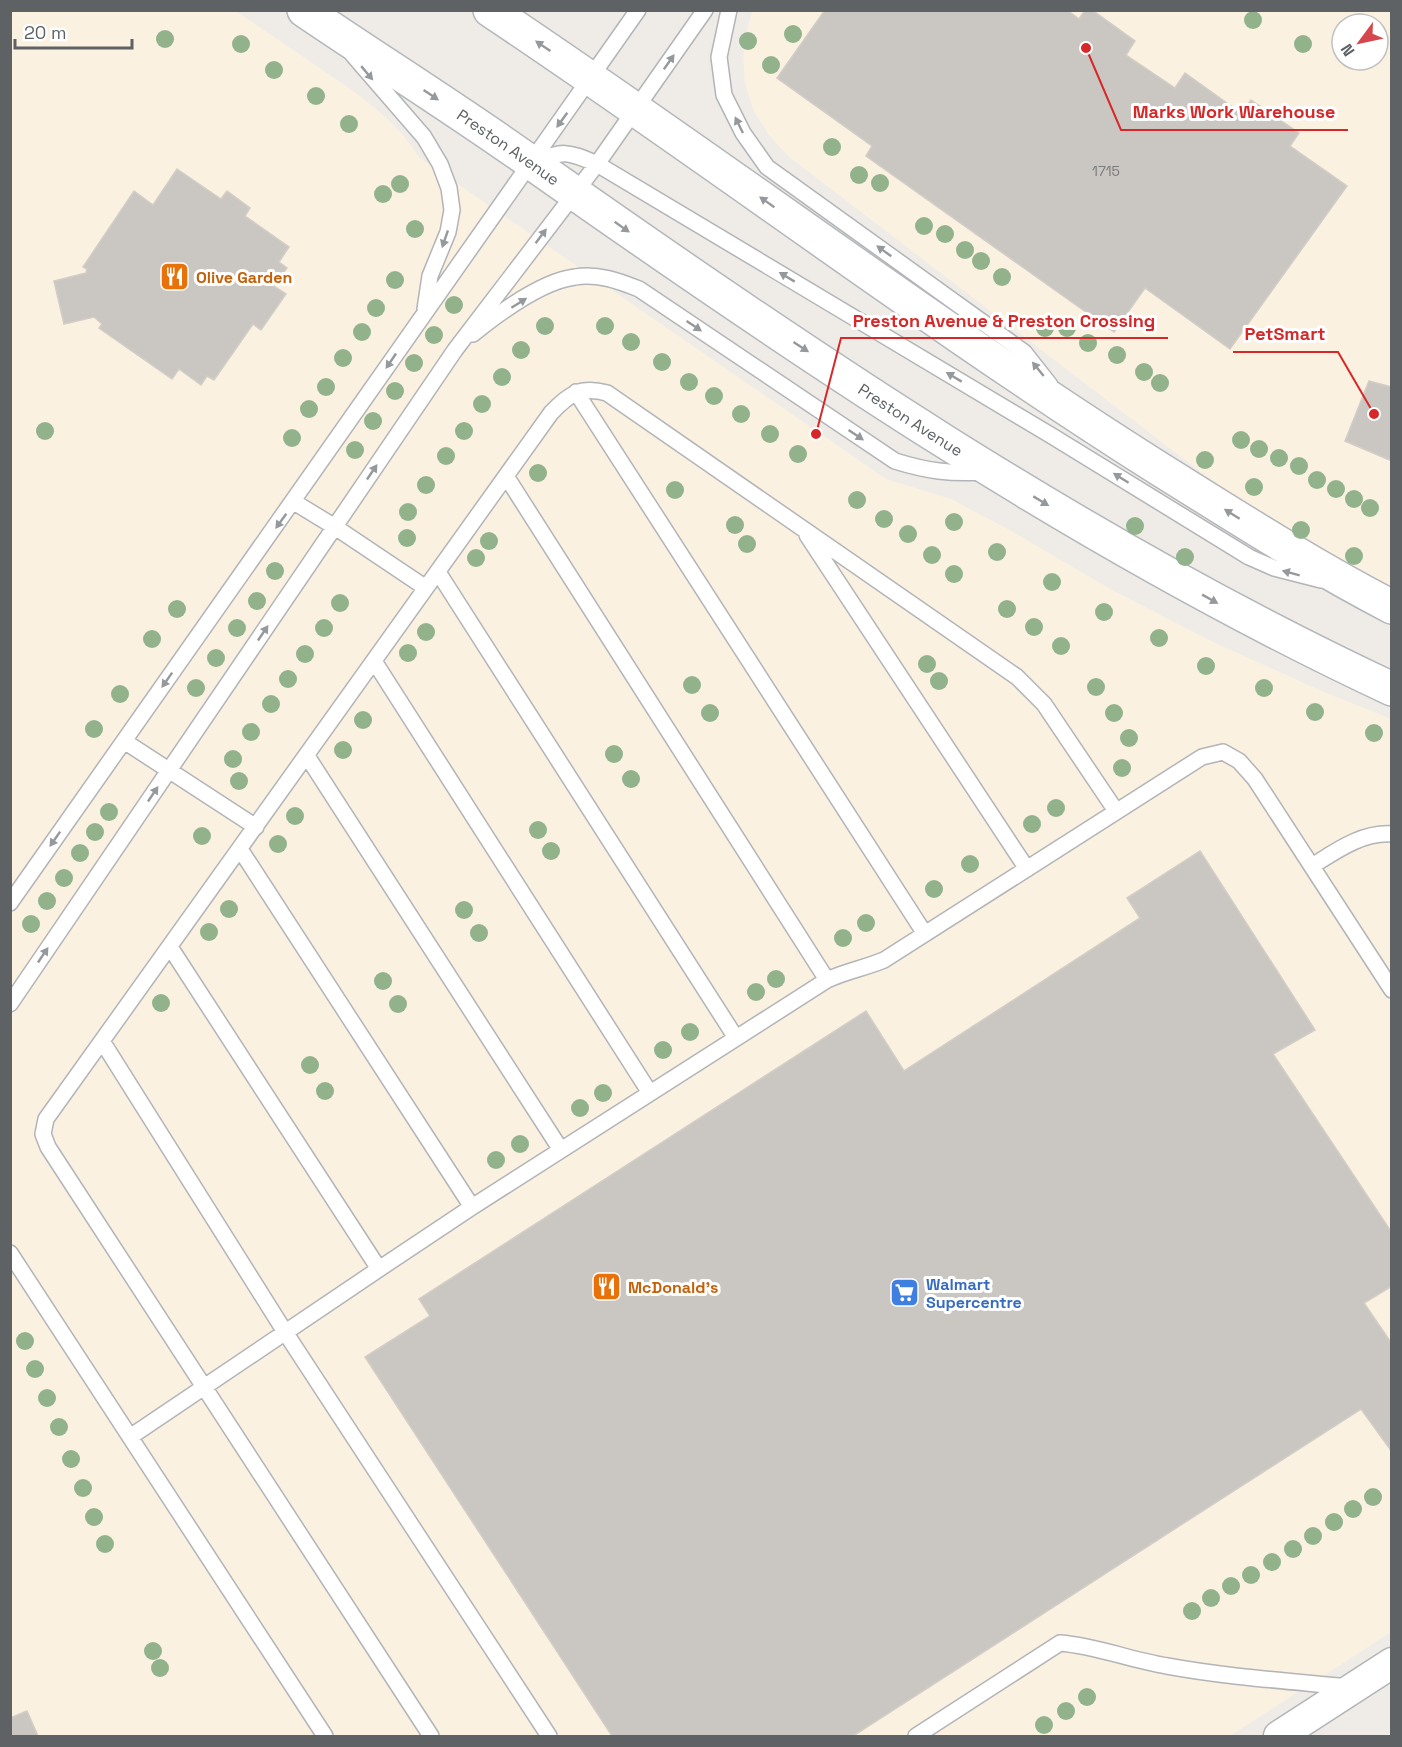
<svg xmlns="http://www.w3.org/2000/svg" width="1402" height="1747" font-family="'Space Grotesk',sans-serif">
<rect width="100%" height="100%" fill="#efece7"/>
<!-- commercial -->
<path fill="#faf1e1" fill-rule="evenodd" d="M753,10l638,1v582l-142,-86 -47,-34 -414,-317 -19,-21 -15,-23 -9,-28 -2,-28 5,-31zM1342,24h36v36h-36z
M11,11h225l120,82 26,21 21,21 17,23 466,321 65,20 62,33 99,58 103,53 104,47 72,29v913l-161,104h-1219z"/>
<!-- building -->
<path fill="#cac7c3" stroke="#d3cdc6" stroke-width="1.5" d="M825,10h242l12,9 6,-9h7l43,31 -9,14 49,33 10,-15 56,40 10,-13 48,33 -9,13 57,40 -117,163 -85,-61 -31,44 -248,-176 6,-10 -95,-68z
M177,169l44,30 6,-8 23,17 -5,8 44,31 -10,15 8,6 -13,18 12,8 -25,36 -8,-6 -39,56 -7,-4 -6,9 -22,-16 -7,10 -73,-51 3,-4 -8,-7 -30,7 -10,-43 32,-8 1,-4 -4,-2 51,-76 19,14z
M1369,381l23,6v74l-47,-20z
M1200,851l115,179 -42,24 119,179v53l-28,17 28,41v108l-31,-43 -508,327h-241l-247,-379 65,-41 -11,-17 447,-288 38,60 236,-153 -13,-20z
M27,1711l11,25h-28v-18z"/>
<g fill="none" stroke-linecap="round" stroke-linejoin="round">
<defs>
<path id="lane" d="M729,10l-10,47 5,38 19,38 24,34 257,185 26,33
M353,55l71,82 16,27 9,24 3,22 -4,22 -18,44 -5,33
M532,162c32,-11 33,-12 65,2l455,272 197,121 25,11 47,12
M473,334c26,-21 69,-53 102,-57 22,-4 44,4 64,12l256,172c32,10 55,13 88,11
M576,392l349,542
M506,476l321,504
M294,502l41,25 91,61
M807,535l220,334
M438,572l298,466
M374,661l276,432
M124,741l132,86
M307,756l254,394
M240,849l232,358
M1312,866c24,-15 50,-34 80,-32
M10,903l628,-893
M170,947l209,322 93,-62 355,-227c19,-9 38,-12 57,-20l318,-203 21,-5 16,9 16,18 137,211
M10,1004l445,-654 142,-186 108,-154
M102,1041l183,291 264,404
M10,1253l315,483
M130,1437l249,-168
M431,1736l-383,-589 -5,-13 3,-15 505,-706c18,-19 29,-27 56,-20l410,284 27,27 72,107
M916,1736l144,-93c37,3 70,17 107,23 60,11 121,15 182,21"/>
<path id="street" d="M1279,1736l113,-73"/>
<g id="secondary">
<path id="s1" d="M304,10c75,51 152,99 225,151 275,194 557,385 863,528"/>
<path d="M490,10c225,150 440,314 668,458 77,48 153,97 234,139"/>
</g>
</defs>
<!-- lane casing -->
<use href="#lane" stroke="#b2b4b7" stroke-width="18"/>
<!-- street casing -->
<use href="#street" stroke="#b2b4b7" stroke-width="33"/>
<!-- secondary casing -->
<use href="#secondary" stroke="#b3b6ba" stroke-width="36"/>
<!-- lane -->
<use href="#lane" stroke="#fff" stroke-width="15"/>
<!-- street -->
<use href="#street" stroke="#fff" stroke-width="30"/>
<!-- secondary -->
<use href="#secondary" stroke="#fff" stroke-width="33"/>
</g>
<!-- trees -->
<g fill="#92b28c">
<circle cx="1253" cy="20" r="9"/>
<circle cx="793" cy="34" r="9"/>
<circle cx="165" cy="39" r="9"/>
<circle cx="748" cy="41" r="9"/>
<circle cx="241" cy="44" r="9"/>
<circle cx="1303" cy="44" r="9"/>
<circle cx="771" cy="65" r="9"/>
<circle cx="274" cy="70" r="9"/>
<circle cx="316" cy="96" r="9"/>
<circle cx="349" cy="124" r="9"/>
<circle cx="832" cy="147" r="9"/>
<circle cx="859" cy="175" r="9"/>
<circle cx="880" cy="183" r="9"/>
<circle cx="400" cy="184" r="9"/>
<circle cx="383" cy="194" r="9"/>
<circle cx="924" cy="226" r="9"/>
<circle cx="415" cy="229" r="9"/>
<circle cx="945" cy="234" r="9"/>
<circle cx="965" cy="250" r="9"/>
<circle cx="981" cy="261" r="9"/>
<circle cx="1002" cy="277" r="9"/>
<circle cx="395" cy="280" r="9"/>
<circle cx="454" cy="305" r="9"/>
<circle cx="376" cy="308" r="9"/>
<circle cx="545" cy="326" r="9"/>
<circle cx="605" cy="326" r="9"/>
<circle cx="1045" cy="328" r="9"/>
<circle cx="1067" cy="328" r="9"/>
<circle cx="362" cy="332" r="9"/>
<circle cx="434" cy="335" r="9"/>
<circle cx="631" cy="342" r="9"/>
<circle cx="1088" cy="343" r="9"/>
<circle cx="521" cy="350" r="9"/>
<circle cx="1117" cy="355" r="9"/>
<circle cx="343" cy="358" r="9"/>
<circle cx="662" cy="362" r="9"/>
<circle cx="414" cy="363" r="9"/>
<circle cx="1144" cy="372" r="9"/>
<circle cx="502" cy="377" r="9"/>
<circle cx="689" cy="382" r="9"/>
<circle cx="1160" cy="383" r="9"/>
<circle cx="326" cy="387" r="9"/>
<circle cx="395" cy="391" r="9"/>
<circle cx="714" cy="396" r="9"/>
<circle cx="482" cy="404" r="9"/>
<circle cx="309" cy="409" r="9"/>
<circle cx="741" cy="414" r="9"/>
<circle cx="373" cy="421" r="9"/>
<circle cx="45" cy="431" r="9"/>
<circle cx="464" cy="431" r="9"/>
<circle cx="770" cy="434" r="9"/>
<circle cx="292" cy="438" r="9"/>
<circle cx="1241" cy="440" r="9"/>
<circle cx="1259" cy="449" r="9"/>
<circle cx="355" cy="450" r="9"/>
<circle cx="798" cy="454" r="9"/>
<circle cx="446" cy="456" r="9"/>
<circle cx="1279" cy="458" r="9"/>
<circle cx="1205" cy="460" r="9"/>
<circle cx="1299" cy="466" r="9"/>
<circle cx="538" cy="473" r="9"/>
<circle cx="1317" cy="480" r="9"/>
<circle cx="426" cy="485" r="9"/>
<circle cx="1254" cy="487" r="9"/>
<circle cx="1336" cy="489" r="9"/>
<circle cx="675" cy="490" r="9"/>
<circle cx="1354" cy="499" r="9"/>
<circle cx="857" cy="500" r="9"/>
<circle cx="1370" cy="508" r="9"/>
<circle cx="408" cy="512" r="9"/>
<circle cx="884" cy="519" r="9"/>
<circle cx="954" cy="522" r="9"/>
<circle cx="735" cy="525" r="9"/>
<circle cx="1135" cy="526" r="9"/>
<circle cx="1301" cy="530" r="9"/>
<circle cx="908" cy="534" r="9"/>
<circle cx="407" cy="538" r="9"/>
<circle cx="489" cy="541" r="9"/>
<circle cx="747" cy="544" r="9"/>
<circle cx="997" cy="552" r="9"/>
<circle cx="932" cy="555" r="9"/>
<circle cx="1354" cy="556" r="9"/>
<circle cx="1185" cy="557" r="9"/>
<circle cx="476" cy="558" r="9"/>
<circle cx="275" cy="571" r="9"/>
<circle cx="954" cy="574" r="9"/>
<circle cx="1052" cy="582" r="9"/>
<circle cx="257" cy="601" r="9"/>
<circle cx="340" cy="603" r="9"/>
<circle cx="177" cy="609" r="9"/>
<circle cx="1007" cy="609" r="9"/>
<circle cx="1104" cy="612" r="9"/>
<circle cx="1034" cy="627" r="9"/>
<circle cx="237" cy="628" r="9"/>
<circle cx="324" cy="628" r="9"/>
<circle cx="426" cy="632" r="9"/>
<circle cx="1159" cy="638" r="9"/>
<circle cx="152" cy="639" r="9"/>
<circle cx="1061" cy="646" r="9"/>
<circle cx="408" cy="653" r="9"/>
<circle cx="305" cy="654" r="9"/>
<circle cx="216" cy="658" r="9"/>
<circle cx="927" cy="664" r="9"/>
<circle cx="1206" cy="666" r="9"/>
<circle cx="288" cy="679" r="9"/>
<circle cx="939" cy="681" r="9"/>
<circle cx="692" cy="685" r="9"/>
<circle cx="1096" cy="687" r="9"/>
<circle cx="196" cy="688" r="9"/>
<circle cx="1264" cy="688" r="9"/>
<circle cx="120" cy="694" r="9"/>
<circle cx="271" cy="704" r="9"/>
<circle cx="1315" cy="712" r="9"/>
<circle cx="710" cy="713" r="9"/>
<circle cx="1114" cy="713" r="9"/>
<circle cx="363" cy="720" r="9"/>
<circle cx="94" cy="729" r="9"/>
<circle cx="251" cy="732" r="9"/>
<circle cx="1374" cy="733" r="9"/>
<circle cx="1129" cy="738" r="9"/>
<circle cx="343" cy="750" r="9"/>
<circle cx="614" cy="754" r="9"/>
<circle cx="233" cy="759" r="9"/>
<circle cx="1122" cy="768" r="9"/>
<circle cx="631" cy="779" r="9"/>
<circle cx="239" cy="781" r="9"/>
<circle cx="1056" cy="808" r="9"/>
<circle cx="109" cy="812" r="9"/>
<circle cx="295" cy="816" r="9"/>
<circle cx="1032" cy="824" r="9"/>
<circle cx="538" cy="830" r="9"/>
<circle cx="95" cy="832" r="9"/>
<circle cx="202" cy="836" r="9"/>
<circle cx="278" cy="844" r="9"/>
<circle cx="551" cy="851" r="9"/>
<circle cx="80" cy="853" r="9"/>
<circle cx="970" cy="864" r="9"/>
<circle cx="64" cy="878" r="9"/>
<circle cx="934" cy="889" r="9"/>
<circle cx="47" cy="901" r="9"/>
<circle cx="229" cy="909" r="9"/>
<circle cx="464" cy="910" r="9"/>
<circle cx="866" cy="923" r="9"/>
<circle cx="31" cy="924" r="9"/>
<circle cx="209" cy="932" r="9"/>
<circle cx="479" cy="933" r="9"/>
<circle cx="843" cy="938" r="9"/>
<circle cx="776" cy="979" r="9"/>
<circle cx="383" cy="981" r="9"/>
<circle cx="756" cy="992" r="9"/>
<circle cx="161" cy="1003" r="9"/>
<circle cx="398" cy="1004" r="9"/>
<circle cx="690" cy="1032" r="9"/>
<circle cx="663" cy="1050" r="9"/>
<circle cx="310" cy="1065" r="9"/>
<circle cx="325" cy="1091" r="9"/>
<circle cx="603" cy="1093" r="9"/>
<circle cx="580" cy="1108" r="9"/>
<circle cx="520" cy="1144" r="9"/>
<circle cx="496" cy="1160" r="9"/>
<circle cx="25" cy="1341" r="9"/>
<circle cx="35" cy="1369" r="9"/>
<circle cx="47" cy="1398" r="9"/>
<circle cx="59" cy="1427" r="9"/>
<circle cx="71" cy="1459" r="9"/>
<circle cx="83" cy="1488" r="9"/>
<circle cx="1373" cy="1497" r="9"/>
<circle cx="1353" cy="1509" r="9"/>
<circle cx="94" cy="1517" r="9"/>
<circle cx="1334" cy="1522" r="9"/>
<circle cx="1313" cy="1536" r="9"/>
<circle cx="105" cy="1544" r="9"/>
<circle cx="1293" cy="1549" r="9"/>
<circle cx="1272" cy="1562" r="9"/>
<circle cx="1251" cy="1575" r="9"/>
<circle cx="1231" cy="1586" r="9"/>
<circle cx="1211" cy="1598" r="9"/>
<circle cx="1192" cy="1611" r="9"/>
<circle cx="153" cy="1651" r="9"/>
<circle cx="160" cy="1668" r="9"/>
<circle cx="1087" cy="1697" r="9"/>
<circle cx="1066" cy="1711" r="9"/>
<circle cx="1044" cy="1725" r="9"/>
</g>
<!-- one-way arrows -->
<defs><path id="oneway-solid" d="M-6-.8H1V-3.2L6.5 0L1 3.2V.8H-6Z" transform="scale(1.5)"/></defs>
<g fill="#96999b">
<use href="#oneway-solid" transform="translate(543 46) rotate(-146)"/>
<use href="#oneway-solid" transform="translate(669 62) rotate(-55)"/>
<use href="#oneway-solid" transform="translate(367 73) rotate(50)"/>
<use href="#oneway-solid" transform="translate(431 95) rotate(34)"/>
<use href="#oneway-solid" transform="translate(562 120) rotate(126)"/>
<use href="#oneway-solid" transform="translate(739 125) rotate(-116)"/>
<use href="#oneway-solid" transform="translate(767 202) rotate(-145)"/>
<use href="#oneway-solid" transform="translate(622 227) rotate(35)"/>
<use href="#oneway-solid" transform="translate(541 236) rotate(-53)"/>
<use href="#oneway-solid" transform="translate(445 239) rotate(109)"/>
<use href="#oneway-solid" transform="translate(884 251) rotate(-144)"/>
<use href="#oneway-solid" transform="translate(787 277) rotate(-149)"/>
<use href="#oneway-solid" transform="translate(519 303) rotate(-32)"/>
<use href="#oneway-solid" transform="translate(694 326) rotate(34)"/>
<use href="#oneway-solid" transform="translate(801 347) rotate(33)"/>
<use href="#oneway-solid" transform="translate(391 361) rotate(124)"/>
<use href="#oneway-solid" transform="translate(1038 369) rotate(-129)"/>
<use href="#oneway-solid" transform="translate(954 377) rotate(-149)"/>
<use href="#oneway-solid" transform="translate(856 435) rotate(34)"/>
<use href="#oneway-solid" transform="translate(372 472) rotate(-56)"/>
<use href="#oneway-solid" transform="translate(1121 478) rotate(-148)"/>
<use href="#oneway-solid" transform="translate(1041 501) rotate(31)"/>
<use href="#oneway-solid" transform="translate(1232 514) rotate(-148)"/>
<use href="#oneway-solid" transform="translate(281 521) rotate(126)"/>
<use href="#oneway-solid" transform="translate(1291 573) rotate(-165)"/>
<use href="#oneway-solid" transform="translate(1210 599) rotate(29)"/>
<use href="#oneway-solid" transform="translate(263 633) rotate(-56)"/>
<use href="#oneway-solid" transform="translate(167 680) rotate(125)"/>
<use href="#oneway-solid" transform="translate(153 794) rotate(-56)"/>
<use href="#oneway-solid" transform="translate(55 839) rotate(125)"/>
<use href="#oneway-solid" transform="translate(43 955) rotate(-56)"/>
</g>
<!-- icons -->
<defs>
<symbol id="restaurant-square" viewBox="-11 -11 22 22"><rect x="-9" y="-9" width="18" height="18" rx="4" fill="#e8710a" stroke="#fff"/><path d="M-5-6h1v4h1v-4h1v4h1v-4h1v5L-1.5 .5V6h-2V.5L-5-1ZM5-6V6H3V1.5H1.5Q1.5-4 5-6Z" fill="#fff"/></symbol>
<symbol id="supermarket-square" viewBox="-11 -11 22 22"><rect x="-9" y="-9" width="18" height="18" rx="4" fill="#3f7fe0" stroke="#fff"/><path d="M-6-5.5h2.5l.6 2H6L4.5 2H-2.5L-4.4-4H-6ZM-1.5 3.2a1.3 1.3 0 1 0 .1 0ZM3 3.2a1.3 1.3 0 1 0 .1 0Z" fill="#fff"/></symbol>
</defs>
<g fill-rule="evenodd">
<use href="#restaurant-square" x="158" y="260" width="33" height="33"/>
<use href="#restaurant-square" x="590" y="1270" width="33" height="33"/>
<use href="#supermarket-square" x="888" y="1276" width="33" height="33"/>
</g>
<g text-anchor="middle" stroke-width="6" stroke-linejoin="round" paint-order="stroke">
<!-- number labels -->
<g font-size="14" fill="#797b7c">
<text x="1106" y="176">1715</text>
</g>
<!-- street labels -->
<g font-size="16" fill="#5e6265" stroke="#fff">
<text dy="6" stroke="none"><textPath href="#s1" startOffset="246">Preston Avenue</textPath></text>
<text dy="6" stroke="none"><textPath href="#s1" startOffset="732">Preston Avenue</textPath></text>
</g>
<!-- food labels -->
<g font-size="16" font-weight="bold" fill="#c56008" stroke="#fff" text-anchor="start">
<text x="196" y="283">Olive Garden</text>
<text x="628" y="1293">McDonald's</text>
</g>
<!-- shop labels -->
<g font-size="16" font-weight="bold" fill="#366cbe" stroke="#fff" text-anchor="start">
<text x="926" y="1290">Walmart<tspan x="926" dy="18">Supercentre</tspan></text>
</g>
</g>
<!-- callouts -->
<path fill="none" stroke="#d62828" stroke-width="2" d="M1086 48L1121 130H1348M816 434L841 338H1168M1374 414L1338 352H1233"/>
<g fill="#d62828" stroke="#fff" stroke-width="2">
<circle cx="1086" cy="48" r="6"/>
<circle cx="816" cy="434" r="6"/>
<circle cx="1374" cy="414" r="6"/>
</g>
<g font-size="18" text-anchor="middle" font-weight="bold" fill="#d62828" stroke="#fff" stroke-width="6" stroke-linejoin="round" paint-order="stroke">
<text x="1234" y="118">Marks Work Warehouse</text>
<text x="1004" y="327">Preston Avenue &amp; Preston Crossing</text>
<text x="1285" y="340">PetSmart</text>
</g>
<!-- border -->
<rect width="1402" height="1747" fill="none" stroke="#5e6265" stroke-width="24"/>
<!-- north arrow -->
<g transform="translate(1360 42) rotate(237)"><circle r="28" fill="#ffffff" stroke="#bfc0c1" stroke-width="1.5"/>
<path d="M0-4.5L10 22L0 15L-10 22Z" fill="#d5474c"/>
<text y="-9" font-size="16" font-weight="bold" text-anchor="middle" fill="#5e6265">N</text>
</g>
<!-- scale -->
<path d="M15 39v9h117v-9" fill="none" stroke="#5e6265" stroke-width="3"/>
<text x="24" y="39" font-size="18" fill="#5e6265" stroke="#ffffff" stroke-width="4.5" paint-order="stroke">20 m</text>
</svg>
